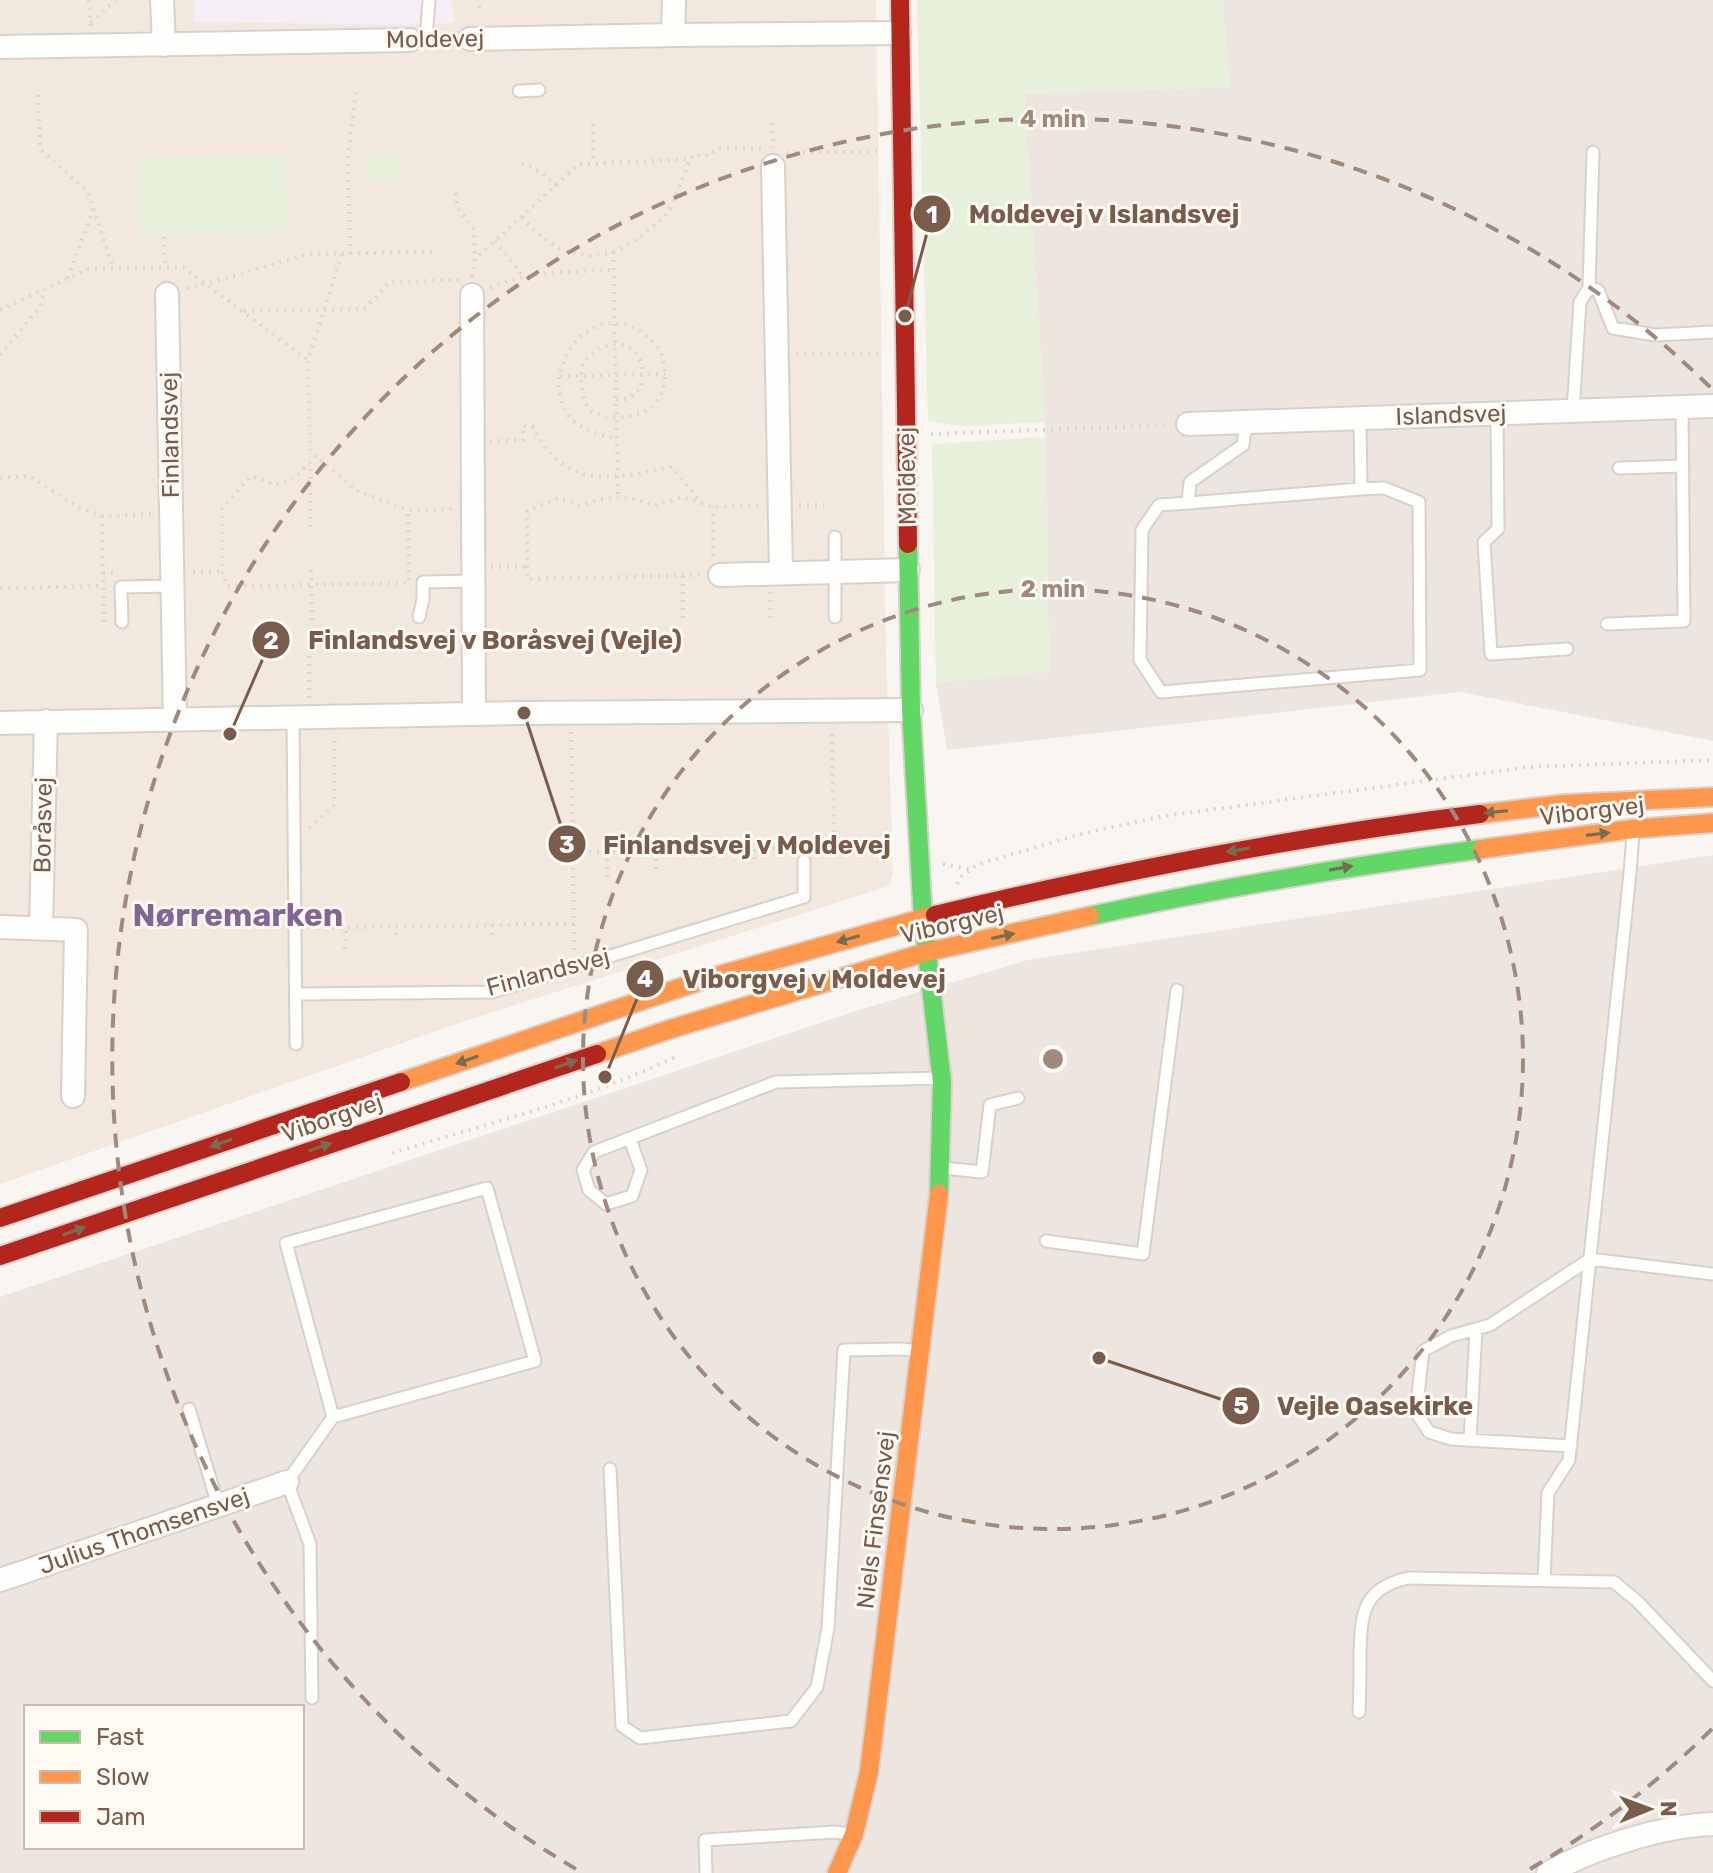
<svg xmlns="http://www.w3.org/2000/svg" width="1713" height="1873" font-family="Rubik,sans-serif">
<rect width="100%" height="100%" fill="#f9f5f0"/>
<!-- residential -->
<path fill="#f2e8de" d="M0,0h876l10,654 7,219 -4,13 -424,135 -465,163z"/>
<!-- industrial -->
<path fill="#ede5e0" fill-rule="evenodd" d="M1222,0h491v741l-253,-49 -513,58 -11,-67 113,-12 -4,-249 -21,-328 206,-7z
M1713,855v1018h-1713v-576l862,-288 166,-49zM26,1707h276v140h-276z"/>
<!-- education -->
<path fill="#f6eef6" d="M194,0h258l2,22 -19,3 -241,-3z"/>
<!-- green -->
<path fill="#e7f0db" d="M917,0h305l8,87 -206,7 21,328 -84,4 -33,-5z
M399,152l1,30h-18l-13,-7v-22z
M286,157l1,76 -148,1 -1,-76z
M1045,437l4,235 -113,11 -4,-239z"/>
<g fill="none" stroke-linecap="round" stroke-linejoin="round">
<defs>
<path id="lane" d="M410,40l60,-1
M426,40l3,-40
M519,91l20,-1
M1593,152l-4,136 9,2 15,38 42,7 58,-3
M1573,411l7,-109 9,-14
M1497,413l1,116 -14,13 7,112 76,-5
M1246,422l-3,23 -53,37 -2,21 -29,2 -17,25 -2,130 21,32 259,-22 -1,-168 -35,-14 -23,1 -1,-70
M1619,468l64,-2
M1188,503l173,-14
M835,537v80
M419,617l4,-18v-17l50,-1
M122,622l-1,-35 52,-1
M1607,624l77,-3 -2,-214
M293,718l3,326
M296,994l196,-2 312,-95v-36
M630,1139l11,31 -9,26 -26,8 -17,-14 -6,-20 11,-18 182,-70 165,-4
M943,1168l39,4 8,-67 28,-7
M1046,1241l97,13 34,-264
M189,1409l29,96
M1470,1440l6,-111
M1571,1446l-120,-7 -22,-7 -13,-20 7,-61 28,-15 39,-11 100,-66 123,15
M610,1469l12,257 18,12 151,-17 26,-34 11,-59 16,-278 58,-1 18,2
M1544,1580l4,-87 21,-33 61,-587 3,-39
M312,1698l-2,-154 -23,-62 46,-65 202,-56 -48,-173 -201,55 47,174
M1359,1712c1,-19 1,-38 1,-58 1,-41 3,-66 48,-76l206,4 24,20 75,79
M706,1873l-1,-33 130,-8 16,2"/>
<path id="street" d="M162,0l2,45
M673,35l1,-35
M470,39l203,-4 226,-2
M0,47l410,-7
M773,166l8,407
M167,294l8,426
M472,295l2,419
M1188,424l525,-18
M720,575l188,-5
M0,723l524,-10 387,-3
M0,927l76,3 -3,166
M41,928l5,-207
M0,1580l287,-98
M1548,1873c45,-25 113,-47 165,-49"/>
<path id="fast" d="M908,544l3,166 12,208 19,164 -3,112
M1090,916c130,-28 260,-50 392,-67"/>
<path id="slow" d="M1480,814l85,-10 148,-7
M1482,849l151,-20 80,-6
M597,1054l77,-26 253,-76 163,-36
M401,1082l305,-103 229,-64
M837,1873l17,-39 15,-62 70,-578"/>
<path id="jam" d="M900,0l8,544
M935,915c180,-43 361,-79 545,-101
M0,1218l401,-136
M0,1256l597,-202"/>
</defs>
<!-- lane casing -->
<use href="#lane" stroke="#d7d1cb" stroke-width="15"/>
<!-- street casing -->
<use href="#street" stroke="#d7d1cb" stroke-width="26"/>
<!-- fast casing -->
<use href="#fast" stroke="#d9d2cb" stroke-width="22"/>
<!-- slow casing -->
<use href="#slow" stroke="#d9d2cb" stroke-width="22"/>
<!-- jam casing -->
<use href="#jam" stroke="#d9d2cb" stroke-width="22"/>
<!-- path -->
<path stroke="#dcd5d0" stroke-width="4" stroke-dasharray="2 6" stroke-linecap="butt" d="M89,0l2,28
M479,8l1,-8
M91,23l24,-23
M38,95l2,54 48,43 25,76
M772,123l1,25
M593,124v40
M787,153l91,-2
M522,163l19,9 15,14
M456,193l1,14 17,23 1,29
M522,217c38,46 83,52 129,11 4,-4 10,-7 14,-12 9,-11 19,-42 25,-57
M164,237l1,30
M495,241l28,35
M613,252l5,246
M342,254l-34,106 2,91 46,39 52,20 47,-1
M350,254l-2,-98 8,-65
M472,277l3,-18 104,-95 111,-5 3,-4h17l7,-7 45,1
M68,278l25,-69
M490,288c44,-18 78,-16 124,-18
M187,289l122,-35 129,-2
M0,310l88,-41 95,-2 125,93
M244,311l120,-2 26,-27 70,-2
M796,354h87
M0,355l40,-48 5,-18
M560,376l105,-2
M616,400l11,-1 14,-11c1,-9 3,-21 -2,-30 -11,-23 -45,-14 -55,5 -4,7 -3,21 -1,30 2,14 9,21 23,24 15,2 35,-1 47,-11 12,-11 14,-31 10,-46 -3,-12 -11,-21 -22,-28 -47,-33 -100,31 -76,78 9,19 34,25 52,28
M931,434l239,-9
M490,441l33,-1v-14h9c35,66 78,53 140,41l28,34
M316,456l-21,22 -19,7 -25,-9 -29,32v63l5,15 182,-3 -1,-73
M0,478l29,-2 49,31 24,9 49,-2
M799,505h25
M102,516l2,107
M310,527l1,-63
M713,556v-49
M491,567h35
M311,570l1,50
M193,572l29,-1
M103,573h13
M700,575l-173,4v-68l31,-13 24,8c28,-12 44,-12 72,0l28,-9 31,10 49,-1
M683,576v42
M0,588l103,-2
M770,592v26
M309,698v-53
M571,732l3,219
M309,828l25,-23 1,-70
M810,848h24l-2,-119
M754,849l1,15
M607,851v29
M656,851v19
M573,852l224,-4
M943,864l27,5
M957,884l5,-8 16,-12 111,-32 75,-16 365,-49 184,-7
M492,925v11
M308,928l266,-4
M396,935v-9
M345,949l1,-22
M392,1153c94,-29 193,-53 283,-96"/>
<!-- lane -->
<use href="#lane" stroke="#fefefd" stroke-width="11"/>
<!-- street -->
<use href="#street" stroke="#fefefd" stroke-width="22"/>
<!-- fast -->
<use href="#fast" stroke="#63d668" stroke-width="18"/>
<!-- slow -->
<use href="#slow" stroke="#ff974d" stroke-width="18"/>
<!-- jam -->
<use href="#jam" stroke="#b3261e" stroke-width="18"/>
</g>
<!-- one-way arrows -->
<defs><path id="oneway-solid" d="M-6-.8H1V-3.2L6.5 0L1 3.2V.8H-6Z" transform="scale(2)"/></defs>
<g fill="#776e51">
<use href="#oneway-solid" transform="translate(1496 812) rotate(174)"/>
<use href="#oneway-solid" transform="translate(1598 834) rotate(-7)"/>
<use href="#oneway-solid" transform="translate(1238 850) rotate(170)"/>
<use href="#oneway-solid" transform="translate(1341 868) rotate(-10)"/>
<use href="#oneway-solid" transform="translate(1003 936) rotate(-12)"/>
<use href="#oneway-solid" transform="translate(848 939) rotate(164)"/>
<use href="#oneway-solid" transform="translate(467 1060) rotate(161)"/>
<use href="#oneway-solid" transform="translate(566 1064) rotate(-19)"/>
<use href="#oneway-solid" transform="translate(221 1143) rotate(161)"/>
<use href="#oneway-solid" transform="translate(320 1147) rotate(-19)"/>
<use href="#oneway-solid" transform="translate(74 1231) rotate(-19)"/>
</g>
<!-- distance rings -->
<g fill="none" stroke="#9f8a7d" stroke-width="4" stroke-dasharray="14 10">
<circle cx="1053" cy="1059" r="470"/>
<path d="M1712 1729A940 940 0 0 1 1530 1869M576 1869A940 940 0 1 1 1712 389"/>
</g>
<g text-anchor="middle" stroke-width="6" stroke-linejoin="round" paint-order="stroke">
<!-- street labels -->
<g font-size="24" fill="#7a5c4d" stroke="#fffaf3">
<text transform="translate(435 39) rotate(-1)" y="8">Moldevej</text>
<text transform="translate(1451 415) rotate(-2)" y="8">Islandsvej</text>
<text transform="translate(170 435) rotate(-91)" y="8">Finlandsvej</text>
<text transform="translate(907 476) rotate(-91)" y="8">Moldevej</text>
<text transform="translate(1592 811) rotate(-7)" y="8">Viborgvej</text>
<text transform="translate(43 825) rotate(-89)" y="8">Boråsvej</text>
<text transform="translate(952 924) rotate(-13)" y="8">Viborgvej</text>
<text transform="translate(548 972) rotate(-15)" y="8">Finlandsvej</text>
<text transform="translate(332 1118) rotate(-19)" y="8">Viborgvej</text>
<text transform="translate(876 1520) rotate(-83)" y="8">Niels Finsensvej</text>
<text transform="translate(144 1531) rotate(-19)" y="8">Julius Thomsensvej</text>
</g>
<!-- district labels -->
<g font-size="32" font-weight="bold" fill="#846695" stroke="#fffaf3">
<text x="238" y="926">Nørremarken</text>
</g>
</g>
<circle cx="1053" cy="1059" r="12" fill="#9f8a7d" stroke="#fffaf3" stroke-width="4"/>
<g font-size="24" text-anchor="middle" font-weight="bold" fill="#9f8a7d" stroke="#fffaf3" stroke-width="6" stroke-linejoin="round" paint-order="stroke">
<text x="1053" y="127">4 min</text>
<text x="1053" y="597">2 min</text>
</g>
<!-- callouts -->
<path fill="none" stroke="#7a5c4d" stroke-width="3" d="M905 316L932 214M230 734L271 640M524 713L567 844M605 1077L645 979M1099 1358L1241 1406"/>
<g fill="#7a5c4d" stroke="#fffaf3" stroke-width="3">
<circle cx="905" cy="316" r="8"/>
<circle cx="230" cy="734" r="8"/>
<circle cx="524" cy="713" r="8"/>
<circle cx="605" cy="1077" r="8"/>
<circle cx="1099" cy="1358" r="8"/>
<circle cx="932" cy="214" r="20"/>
<circle cx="271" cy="640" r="20"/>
<circle cx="567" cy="844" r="20"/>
<circle cx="645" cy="979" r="20"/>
<circle cx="1241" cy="1406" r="20"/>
</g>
<g font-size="24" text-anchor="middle" font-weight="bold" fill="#fff">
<text x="932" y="223">1</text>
<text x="271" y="649">2</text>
<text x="567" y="853">3</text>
<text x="645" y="987">4</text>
<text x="1241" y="1414">5</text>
</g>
<g font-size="26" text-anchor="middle" font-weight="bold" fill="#7a5c4d" stroke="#fffaf3" stroke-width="6" stroke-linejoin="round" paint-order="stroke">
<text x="1104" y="223">Moldevej v Islandsvej</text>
<text x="495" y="649">Finlandsvej v Boråsvej (Vejle)</text>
<text x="747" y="854">Finlandsvej v Moldevej</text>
<text x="814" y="988">Viborgvej v Moldevej</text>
<text x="1375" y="1415">Vejle Oasekirke</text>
</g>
<!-- legend -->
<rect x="24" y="1705" width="280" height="144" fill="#fffaf3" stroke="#cabbb1" stroke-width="2"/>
<rect x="40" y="1731" width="40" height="12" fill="#63d668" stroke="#cabbb1" stroke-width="2"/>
<text x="96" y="1745" font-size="24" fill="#7a5c4d">Fast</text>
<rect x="40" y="1771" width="40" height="12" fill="#ff974d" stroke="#cabbb1" stroke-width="2"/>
<text x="96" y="1785" font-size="24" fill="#7a5c4d">Slow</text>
<rect x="40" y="1811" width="40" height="12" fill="#b3261e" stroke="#cabbb1" stroke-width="2"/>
<text x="96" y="1825" font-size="24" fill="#7a5c4d">Jam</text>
<!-- north arrow -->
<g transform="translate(1649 1809) rotate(89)" stroke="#fffaf3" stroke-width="6" paint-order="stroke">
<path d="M0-6L14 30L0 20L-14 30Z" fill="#7a5c4d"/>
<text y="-12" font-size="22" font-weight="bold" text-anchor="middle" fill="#7a5c4d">N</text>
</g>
</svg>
